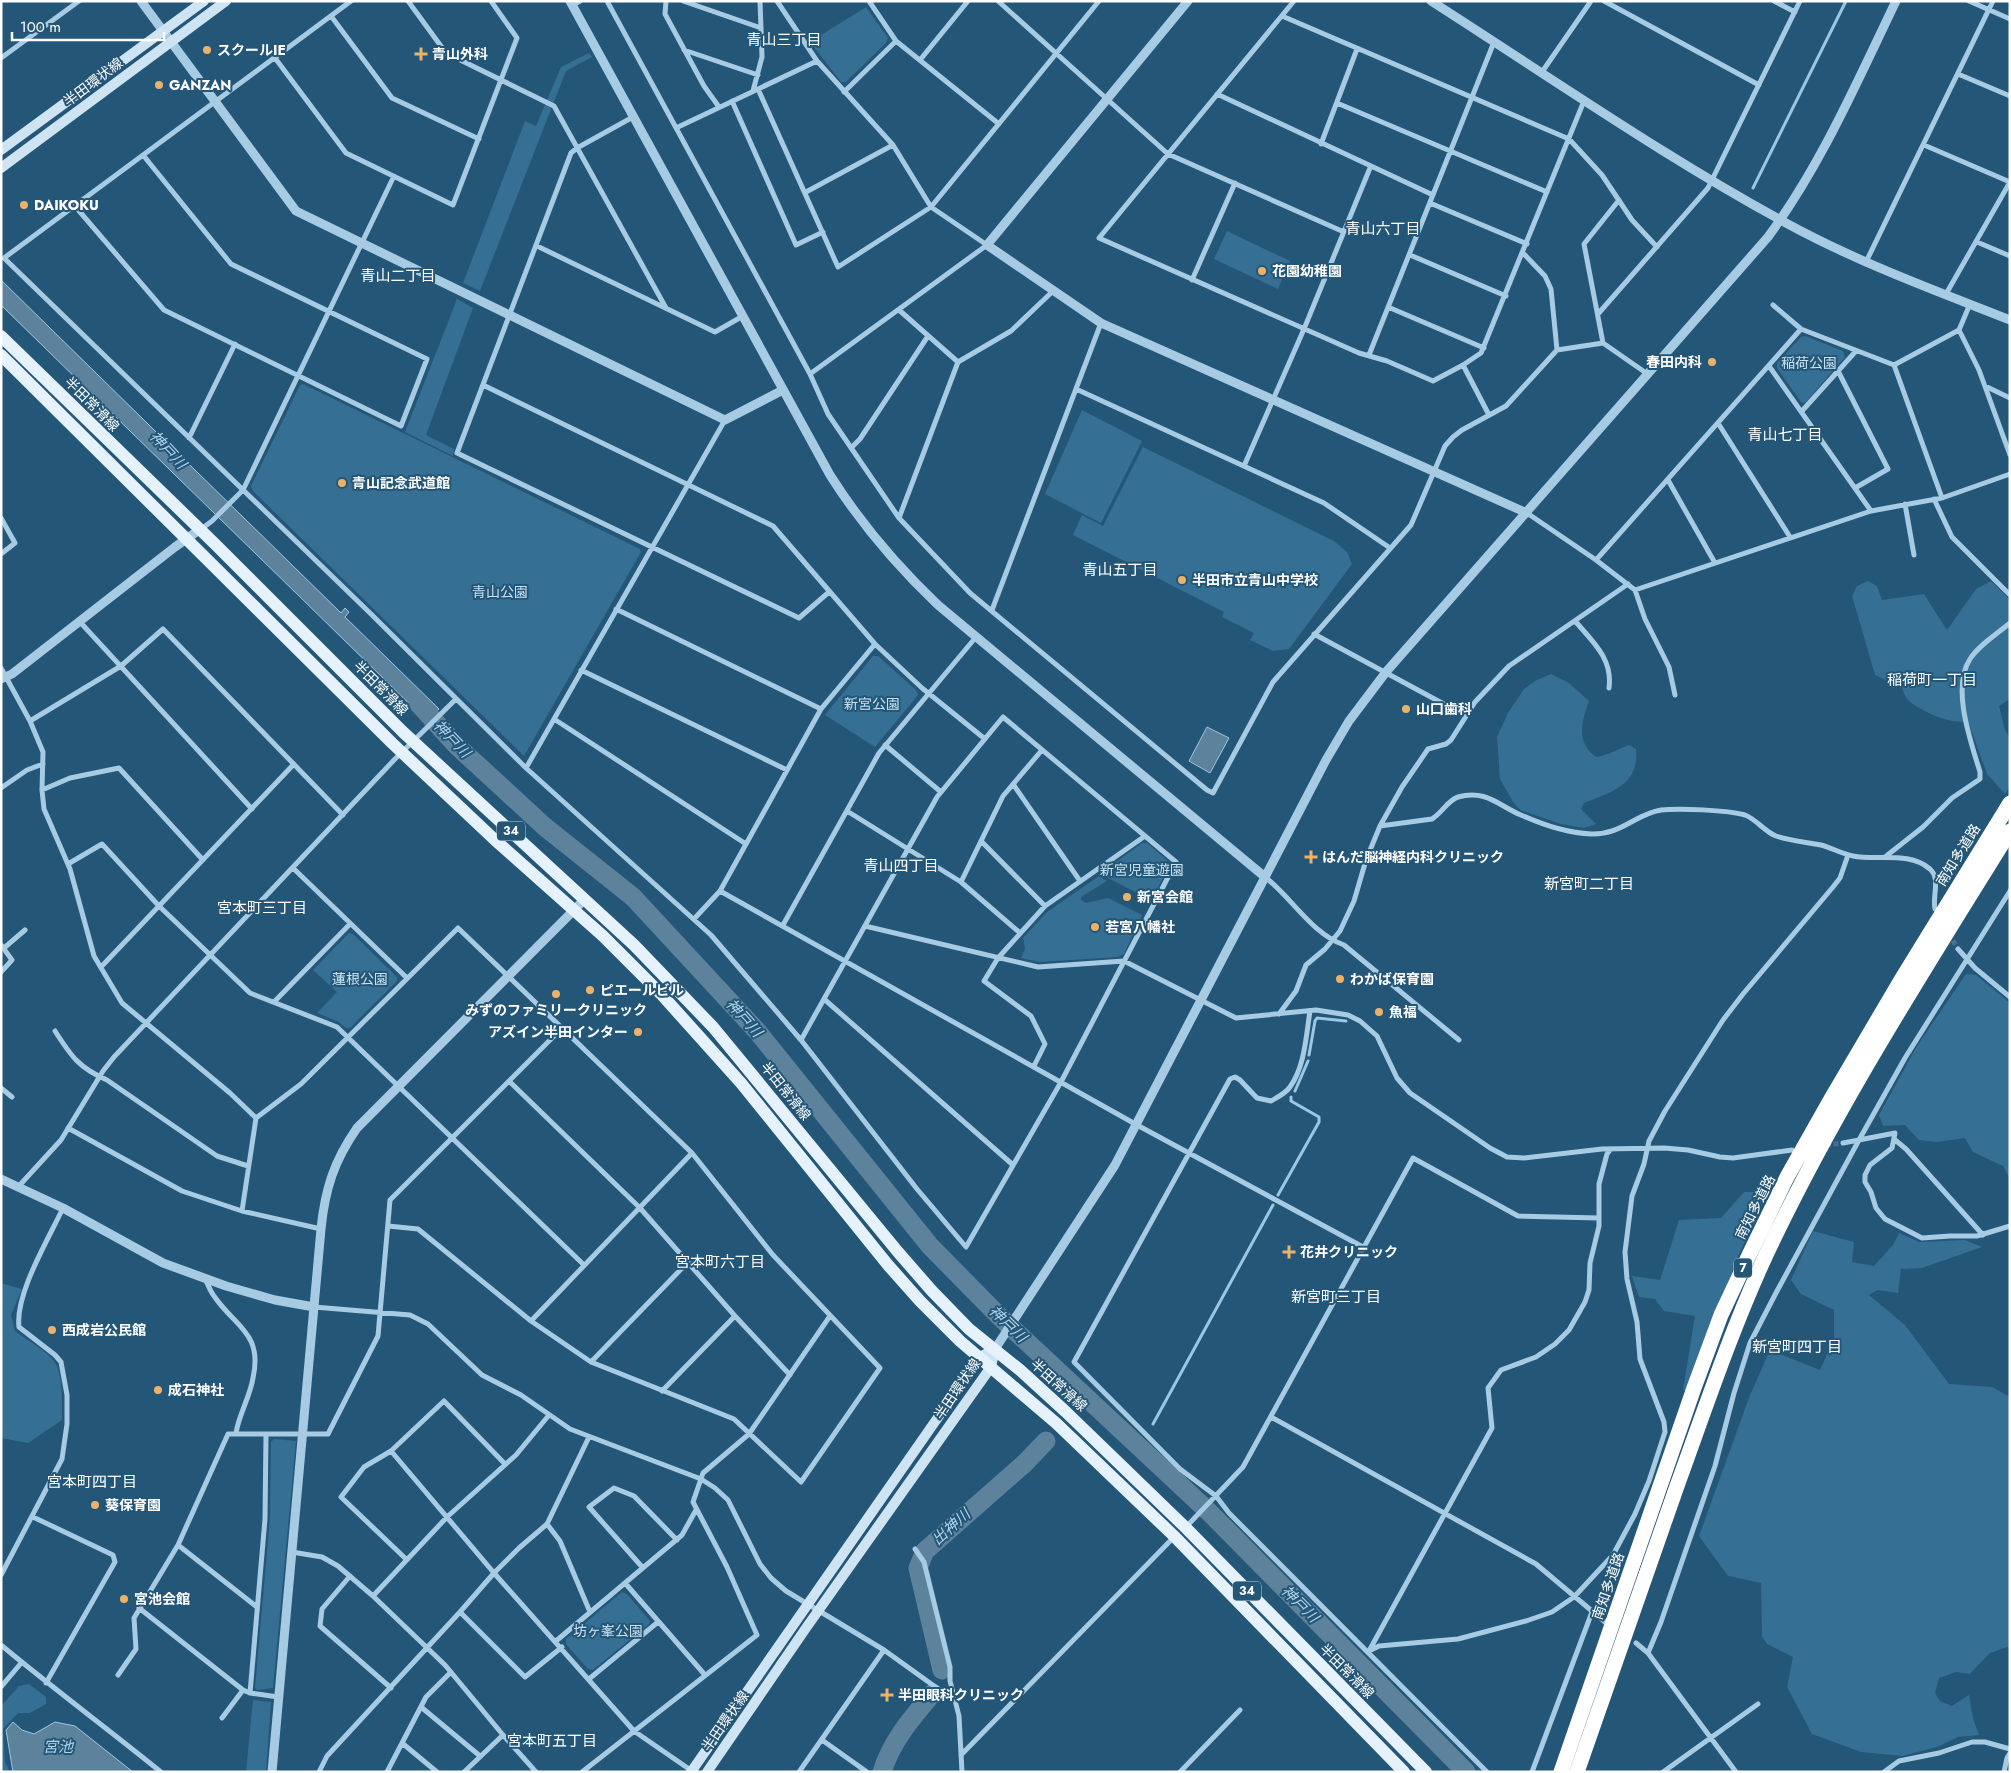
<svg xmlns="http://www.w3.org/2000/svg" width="2011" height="1773" font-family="Jost,'Noto Sans JP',sans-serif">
<rect width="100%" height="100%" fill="#245678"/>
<!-- green -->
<path fill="#356f93" d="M866,7l22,31 -2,5 -40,39h-5l-31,-40z
M589,53l3,4 -26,14 -86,220 -17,-8 62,-162 11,5 25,-59z
M1227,231l63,30 -12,28 -64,-30z
M457,299l16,9 -47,127 28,14 -1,7 -48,-24z
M1805,336l38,15 2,6 -40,46 -4,-1 -24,-34v-5l24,-26z
M303,384l337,165 1,3 -117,204 -271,-265 -2,-5 49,-101z
M1082,410l60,31 -41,82 -56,-29z
M1143,447l191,94 13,11 5,12 -63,85 -16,2 -23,-11 4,-7 -32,-16 2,-5 -151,-77 9,-20 21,11z
M1868,581l9,5 5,14 42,-6 23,36 29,-41 15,-8 19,19v99l-11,7 6,24 5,9v47l-5,8 -18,-20 -19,-53c-16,4 -46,-9 -59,-20 -5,-4 -7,-15 -10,-21h-14l-10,-5 -23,-79 5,-10z
M873,656h5l38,34 2,5 -43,52 -50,-32z
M1551,674l18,9 20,18c-7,21 -14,40 7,56 13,-2 22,-8 33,-12l7,4c4,36 -25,43 -52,54l-3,6 15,15 -12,4 -23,-4 -41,-14 -7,-8 -13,-23 -3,-42 11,-24 16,-24 11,-8z
M1142,843h5l21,18 2,4 -19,35 -51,-26z
M1099,876l8,5 -26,16v3l5,3 22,-5 34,17 -18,39 -6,3 -79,5 -18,-4 4,-9 -2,-11 24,-26z
M349,933l4,1 44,43v4l-47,47h-4l-7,-6 -22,-9 20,-21 -24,-22z
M1966,974l10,1 34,28v176l-7,-13 -30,-14 -8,-14 -28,4 -18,-2 -14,-15 -22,1 -4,-11 38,-69z
M1744,1192h24l-32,69 -48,131 -5,-2 12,-74 -31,-5 -9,-12 -16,-2 -7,-21 28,4 19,-60 42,-2z
M1813,1231l41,11 -2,20 22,4 19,-21 6,-12 20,9 46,-2 17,7 -60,21 -21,1 -3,24 -21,-3 -8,5 36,30 44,59 43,3 18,10v249l-20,7 -20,21 -14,-2 -17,6 -4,15 5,8 12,5 17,-11 4,23 6,17 -21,2 -21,10 -35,9 -41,-4 -49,-18 -25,-47 6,-30 -26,-13 -5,-8 -1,-53 -33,-7 -29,-40 51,-141 20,-45 50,20 14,-31v-29l-33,-16 -10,-14z
M1,1283l21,6 -11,26 4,16c10,8 38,23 42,35 6,14 5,39 5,54l-34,23 -27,-5z
M274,1439l22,2 -23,247 -16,2 -2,-2 15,-170 1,-76z
M622,1592l5,2 23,27 -1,3 -56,46 -5,-1 -22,-25v-5z
M29,1684l17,13v7l-16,9h-12l-15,16 2,33 5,10h-9v-66l18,-20z
M253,1700l18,2 -5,70h-20z"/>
<!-- water -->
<path fill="#5d829b" stroke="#9ac8e4" d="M1,280l340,333 4,-5 4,4 -4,5 94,92 -12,12 -426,-416z
M1207,727l22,11 -19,35 -21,-12z
M13,1722l9,8 12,4 21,-12 20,4 58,46h-120l-7,-42z"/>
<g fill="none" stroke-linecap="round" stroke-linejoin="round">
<!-- stream -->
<path stroke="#9ac8e4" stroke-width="3" d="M1753,188l93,-187
M1309,1055l6,-34 2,-3 29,3
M1295,1091l13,-30
M1278,1195l41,-73v-5l-28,-16v-4
M1153,1424l120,-219"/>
<!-- river -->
<path stroke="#5d829b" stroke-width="19" d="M418,703l39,43 88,81 88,70 124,134 173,215 68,69 211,197 257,260
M942,1670l-24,-102 7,-17 100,-88 21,-22
M882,1772c10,-32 30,-54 51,-79"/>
<!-- minor-tunnel -->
<path stroke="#456f8c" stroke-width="5" stroke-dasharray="5 2.5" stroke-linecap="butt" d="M1949,934l9,15
M1826,1145l17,-2"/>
<!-- minor -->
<path stroke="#a6cbe3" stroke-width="5" d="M351,1l-347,257 367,356 155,154 185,167 90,105 116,149 49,58 95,-165 115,-220 -173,-145 -66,80 -136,243
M408,1l38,52 108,53 112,202
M607,1l203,373 18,40 71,104 71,75 237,197 6,3 60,-111 138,-157 34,-79 8,-9 9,-7 44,-24 51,-56 46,-7 46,32
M666,1l-1,13 39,72 15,21
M683,1l78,27
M777,1l40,60 76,84 38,62 56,38 -177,129
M869,1l27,40 103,83
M998,1l170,153 176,78
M1294,1l-195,237 260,115 28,8 46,20 30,-16 18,-12 103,-252
M1604,1l155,84
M1774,1l21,11
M1969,1l41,18
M573,5l7,-4
M331,16l61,82 87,41
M1282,16l287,123 33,36 30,45 25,27
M684,50l74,25
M1,58l78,-57
M275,58l71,95 107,52 64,-167 -26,-37
M920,60l48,-59
M1542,72l49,-71
M1958,74l52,22
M758,89l80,178 93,-60 168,-206
M753,91l9,-34 -2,-56
M844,92l52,-51
M1217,94l216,101
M732,101l64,144 27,-13
M1337,103l210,89
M633,117l-56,31 -6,5 -114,300 342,165 30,-26
M676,128l141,-67
M1321,144l36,-95
M1924,145l86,37
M806,192l87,-47
M1430,203l97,41
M74,205l90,105 237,116 26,-67 -196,-95 -88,-109
M1977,242l33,14
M537,246l178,86 28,-16
M1523,253l22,23 6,13 6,61
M1410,255l96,41
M1866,262l127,-261
M1192,280l43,-97
M1946,294l64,-112
M1970,304l-11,26 20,40 31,85
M1773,305l28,24 93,36 48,133
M1388,307l96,41
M899,310l59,52
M1598,314l110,-126 92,-187
M1603,343l-19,-99 35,-44
M1369,355l125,-313
M1463,365l26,50
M1894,365l65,-35
M1769,366l102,145
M1838,371l50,98 -33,19
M483,385l290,141 102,118 47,44 63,51
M1985,386l25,12
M1076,389l248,114 66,45
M1802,411l54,-60
M1718,423l72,114
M189,438l46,-94
M851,448l9,-9 68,-103
M1244,466l60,-137 66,-161
M1668,480l47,83
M1934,499l18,38 58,58
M1905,504l9,51
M1527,513l69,47 39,30 236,-79 71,-13 68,-24
M1,518l14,25 -14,11
M899,518l59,-156 53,-31 42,-40
M200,530l12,-9 31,-31 151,-314
M1596,560l205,-231
M1635,590l10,29 24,48 6,28
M616,609l205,100
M992,610l109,-287
M1575,621c18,21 38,38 34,67
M80,622l172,187
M1314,634l152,82
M1,668l29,53 13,31 -1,38 2,19 26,60 24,87 28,47 108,90 26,25 -14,93
M581,670l206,100
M554,719l192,125
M30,721l91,-55 42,-37 180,186
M885,745l56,47
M526,768l199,-348
M1013,784l67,97
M1,788l26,-18 16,-6
M42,790l28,-12 49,-10 84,92
M847,811l114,71 59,51
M1380,826l52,-7c10,-6 16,-19 26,-22 28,-8 41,9 63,18 22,10 45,18 70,19 31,1 44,-20 70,-24 18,-2 66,0 84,5 11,4 20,17 31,21 14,5 30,6 45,9 11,3 21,9 32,11 25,5 56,-5 77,13 11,10 2,27 5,40
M981,841l64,65
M1885,857l38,-30 29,-29 28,-19v-7c-9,-30 -29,-84 -10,-113 9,-14 27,-25 40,-36
M68,864l34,-20 57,62 91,87 87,34 247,238
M293,868l114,110
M1265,877c27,21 46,56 79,68l115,95
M961,882l42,-86 39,-46
M720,891l417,234 226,122
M694,919l26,-28 101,-182 54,-65
M783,925l96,-172 97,-116
M865,926l173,41 86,-6 112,57 80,-8 32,5 12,6 17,15 20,42 13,15 80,55 17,9 17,1 78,-9 62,-1 24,2 32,7 13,1 59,-8
M1,945l11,15 -11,12
M4,948l21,-18
M1958,949l17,19 35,29
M101,967l193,-203
M824,999l189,166
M274,1002l76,-78
M1310,1011c-4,25 -5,55 -20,76 -4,6 -12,10 -19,14l-14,-3 -17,-18 -5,-3 -5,2 -156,283 106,107 36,27 13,17 258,259
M1279,1014l17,-23 10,-26 19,-16 15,-18 14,-30 12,-41 14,-34 22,-39 26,-38 18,-5 5,-4 24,-38 34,-36 119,-82
M55,1031c16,25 24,37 52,49l110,76 31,10
M1034,1066l11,-22 -14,-28 -47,-35 14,-23 47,-52 100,-70
M509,1081l131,127 95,108 55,59
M1,1088l11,9
M256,1118l45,-34 157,-156 234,225 81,102 107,113 -79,114 -67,-63 -143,-57 -60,-41 -113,-92 -30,-3
M68,1128l114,63 60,20 79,18
M1894,1139l12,10 77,86
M1843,1143l16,-3 46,-82 105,-167
M18,1187l43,-47 42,-69 11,-14 280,-297 62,-61
M205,1279c3,5 5,12 9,17 21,31 49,37 39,82 -3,19 -14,36 -17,55
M314,1307l96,8 18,9 54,51 39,20 49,34 131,50 14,9 13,12 32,64 11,14 15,13 98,59 71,51
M531,1321l161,-168
M591,1362l97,-100
M662,1391l73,-75
M1271,1417l265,147 69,58
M391,1451l103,122 140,158 58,40
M33,1517l80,38 2,7 -69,121
M547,1524l13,17 30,71
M1186,1527l57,-60 170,-309 105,58 81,2
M178,1545l79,62
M915,1549l9,13 26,105v14l9,35 3,56
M292,1552l30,5 16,9 35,30 72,69 58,70 33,37
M406,1559l-65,-62 23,-30 27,-16 53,-50 61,63
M643,1568l-54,-61 25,-19 20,8 43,44
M1,1575l61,-116 5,-35v-29l-6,-33 -6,-7 -36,-28c-4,-33 29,-87 44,-119
M350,1576l-28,33 -2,17 71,62
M625,1583l80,92
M373,1596l74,-79 69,-62 33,-40
M139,1608l104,82 7,3 28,4
M460,1612l65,65 37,-30
M556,1641l126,-106 14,-25
M1636,1643l12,10 88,119
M1,1645c53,44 107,84 160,127
M1369,1651l10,-5 79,-7 68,-18 26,-9 22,-15 39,-42 22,-41 14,-33 16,-49 -1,-10 -24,-63 -3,-37 -10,-43 -2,-27 7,-56 12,-32 5,-23 16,-30 58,-91 20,-26 90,-107 7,-9 8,-23
M1369,1651l123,-223 -4,-40 13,-18 35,-13 19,-13 14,-14 16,-28 4,-12 1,-27 9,-37v-42l8,-30 3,-4
M1648,1653l13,-31 54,-156 19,-73 16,-50 27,-52 82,-151 36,-7 -3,15 -22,17 -5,10v7l6,10 5,16 9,11 37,19 28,-2h27l33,-10
M118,1675l18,-26 -2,-31 44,-73 50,-111h100l50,-98 12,-136 172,-172
M589,1679l69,-57
M1,1687l21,-25
M250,1693l15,-174 1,-85
M421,1707l59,49
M222,1718l21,-28
M822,1740l45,32
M402,1743l35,29
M961,1755l213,-218
M319,1772l8,-16 133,-144 34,-39 25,-25 28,-24 42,-87
M387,1772l39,-75 25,-25
M464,1772l39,-37
M582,1772l175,-137 -30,-68 -34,-65 10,-29 46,-39 81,-118
M799,1772l85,-122
M1180,1772l60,-62
M1532,1772l60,-160
M1663,1772l95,-68
M1884,1772l15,-11 40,-8 33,-11h13l25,7
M2004,1772l3,-14 3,-5"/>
<!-- tertiary -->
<path stroke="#a6cbe3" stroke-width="9" d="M141,1l155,210 429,209 58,-30
M570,1l260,474c31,49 66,90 108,130l327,272
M1188,1l-201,244 114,78 426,190
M1431,1c122,78 242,162 370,230 67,35 138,61 209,89
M1,679l11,-5 163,-127 24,-17
M1,1179l62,29 100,55 63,23 49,14 39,7
M995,1349l120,-184 211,-405 23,-39 37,-49 382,-435c53,-72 89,-155 128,-236
M272,1772l49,-543c4,-40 13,-68 36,-101l228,-229"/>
<!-- secondary -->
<path stroke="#cee4f3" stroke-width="10" d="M1,150l203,-149
M1,168l225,-167
M691,1772l289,-415 15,-8
M707,1772l99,-144 185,-261 4,-18"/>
<!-- primary -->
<path stroke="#e5f2fc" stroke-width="12" d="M1,336l214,208 188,188 231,213 79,82 185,225 34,39 37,38 51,41 46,42 120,116 240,244
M1,355l391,388 103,97 108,96 59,59 79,88 147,182 32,36 40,40 96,82 118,113 230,236"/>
<!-- motorway -->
<path stroke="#fff" stroke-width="15" d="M1561,1772l133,-384 27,-73 29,-62 37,-76 44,-78 70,-119 109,-177
M1577,1772c33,-96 67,-191 100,-286 28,-77 54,-155 88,-229 70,-149 159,-287 245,-426"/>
</g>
<!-- markers -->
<g fill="#edb26a" stroke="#245678" stroke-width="2">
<circle cx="207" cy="50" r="5"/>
<path d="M418.5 46.5h5v5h5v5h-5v5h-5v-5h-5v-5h5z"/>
<circle cx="159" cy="85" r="5"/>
<circle cx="24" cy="205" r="5"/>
<circle cx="1262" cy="271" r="5"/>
<circle cx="1712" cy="362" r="5"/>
<circle cx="342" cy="483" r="5"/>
<circle cx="1182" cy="580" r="5"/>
<circle cx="1406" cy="709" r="5"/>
<path d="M1308.5 849.5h5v5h5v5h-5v5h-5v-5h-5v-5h5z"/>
<circle cx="1127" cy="897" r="5"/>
<circle cx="1095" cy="927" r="5"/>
<circle cx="1340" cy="979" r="5"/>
<circle cx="590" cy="990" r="5"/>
<circle cx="556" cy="994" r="5"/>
<circle cx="1379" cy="1012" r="5"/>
<circle cx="638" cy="1032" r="5"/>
<path d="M1286.5 1244.5h5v5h5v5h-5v5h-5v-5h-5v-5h5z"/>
<circle cx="52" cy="1330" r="5"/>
<circle cx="158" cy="1390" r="5"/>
<circle cx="95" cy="1505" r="5"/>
<circle cx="124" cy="1599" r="5"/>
<path d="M884.5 1687.5h5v5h5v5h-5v5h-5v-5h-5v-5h5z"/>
</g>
<g text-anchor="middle" stroke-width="4" stroke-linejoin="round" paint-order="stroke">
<!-- shield labels -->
<g fill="#245678" stroke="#bdccd6" stroke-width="1">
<rect x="497" y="821.5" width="28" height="19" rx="4"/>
<rect x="1734" y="1258.5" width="18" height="19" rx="4"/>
<rect x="1233" y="1581.5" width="28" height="19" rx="4"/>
</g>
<g font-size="12" font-weight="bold" fill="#fff">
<text x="511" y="835">34</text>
<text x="1743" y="1272">7</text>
<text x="1247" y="1595">34</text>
</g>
<!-- poi labels -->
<g font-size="14" font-weight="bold" fill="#fff" stroke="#245678" text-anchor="start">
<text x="217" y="55">スクールIE</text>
<text x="432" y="59">青山外科</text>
<text x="169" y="90">GANZAN</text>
<text x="34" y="210">DAIKOKU</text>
<text x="1272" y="276">花園幼稚園</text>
<text x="1702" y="367" text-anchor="end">春田内科</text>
<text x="352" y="488">青山記念武道館</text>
<text x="1192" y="585">半田市立青山中学校</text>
<text x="1416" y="714">山口歯科</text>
<text x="1322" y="862">はんだ脳神経内科クリニック</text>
<text x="1137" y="902">新宮会館</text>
<text x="1105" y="932">若宮八幡社</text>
<text x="1350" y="984">わかば保育園</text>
<text x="600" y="995">ピエールビル</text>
<text x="556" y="1015" text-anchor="middle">みずのファミリークリニック</text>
<text x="1389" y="1017">魚福</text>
<text x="628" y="1037" text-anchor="end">アズイン半田インター</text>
<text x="1300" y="1257">花井クリニック</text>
<text x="62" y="1335">西成岩公民館</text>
<text x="168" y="1395">成石神社</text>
<text x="105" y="1510">葵保育園</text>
<text x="134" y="1604">宮池会館</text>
<text x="898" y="1700">半田眼科クリニック</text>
</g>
<!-- street labels -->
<g font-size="14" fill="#fff" stroke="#245678">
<text transform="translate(93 82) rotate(-37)" y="5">半田環状線</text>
<text transform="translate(92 404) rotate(45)" y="5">半田常滑線</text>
<text transform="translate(381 688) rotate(45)" y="5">半田常滑線</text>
<text transform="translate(1958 855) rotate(-58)" y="5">南知多道路</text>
<text transform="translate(786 1091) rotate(51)" y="5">半田常滑線</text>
<text transform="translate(1755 1207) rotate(-63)" y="5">南知多道路</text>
<text transform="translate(1059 1385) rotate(42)" y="5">半田常滑線</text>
<text transform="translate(957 1389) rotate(-56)" y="5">半田環状線</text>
<text transform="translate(1608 1586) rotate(-71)" y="5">南知多道路</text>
<text transform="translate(1347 1671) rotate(45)" y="5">半田常滑線</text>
<text transform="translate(725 1721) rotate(-55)" y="5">半田環状線</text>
</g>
<!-- park labels -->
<g font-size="14" fill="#c8e2f3" stroke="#245678">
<text x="1809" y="368">稲荷公園</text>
<text x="500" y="597">青山公園</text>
<text x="872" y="709">新宮公園</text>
<text x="1142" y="875">新宮児童遊園</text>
<text x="360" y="984">蓮根公園</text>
<text x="608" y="1636">坊ヶ峯公園</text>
</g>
<!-- neighbourhood labels -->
<g font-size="15" fill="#fff" stroke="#245678">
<text x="784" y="45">青山三丁目</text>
<text x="1383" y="234">青山六丁目</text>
<text x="398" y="281">青山二丁目</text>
<text x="1785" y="440">青山七丁目</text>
<text x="1120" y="575">青山五丁目</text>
<text x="1932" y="685">稲荷町一丁目</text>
<text x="901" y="871">青山四丁目</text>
<text x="1589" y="889">新宮町二丁目</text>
<text x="262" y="913">宮本町三丁目</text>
<text x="720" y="1267">宮本町六丁目</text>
<text x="1336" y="1302">新宮町三丁目</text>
<text x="1797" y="1352">新宮町四丁目</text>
<text x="92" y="1487">宮本町四丁目</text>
<text x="552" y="1746">宮本町五丁目</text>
</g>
<!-- water labels -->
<g font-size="15" font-style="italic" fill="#b0d5eb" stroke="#245678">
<text transform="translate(168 450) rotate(47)" y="5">神戸川</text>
<text transform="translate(452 739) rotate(46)" y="5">神戸川</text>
<text transform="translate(744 1018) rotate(48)" y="5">神戸川</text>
<text transform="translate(1008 1324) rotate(44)" y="5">神戸川</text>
<text transform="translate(951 1527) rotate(-42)" y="5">出神川</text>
<text transform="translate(1300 1604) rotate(45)" y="5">神戸川</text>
<text x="58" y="1752">宮池</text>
</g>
</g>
<!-- border -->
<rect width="2011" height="1773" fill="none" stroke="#ffffff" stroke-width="5"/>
<!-- scale -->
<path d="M12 32v8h152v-8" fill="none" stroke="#ffffff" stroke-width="2.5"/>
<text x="20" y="32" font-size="15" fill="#ffffff" stroke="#245678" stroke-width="4" paint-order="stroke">100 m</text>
</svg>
